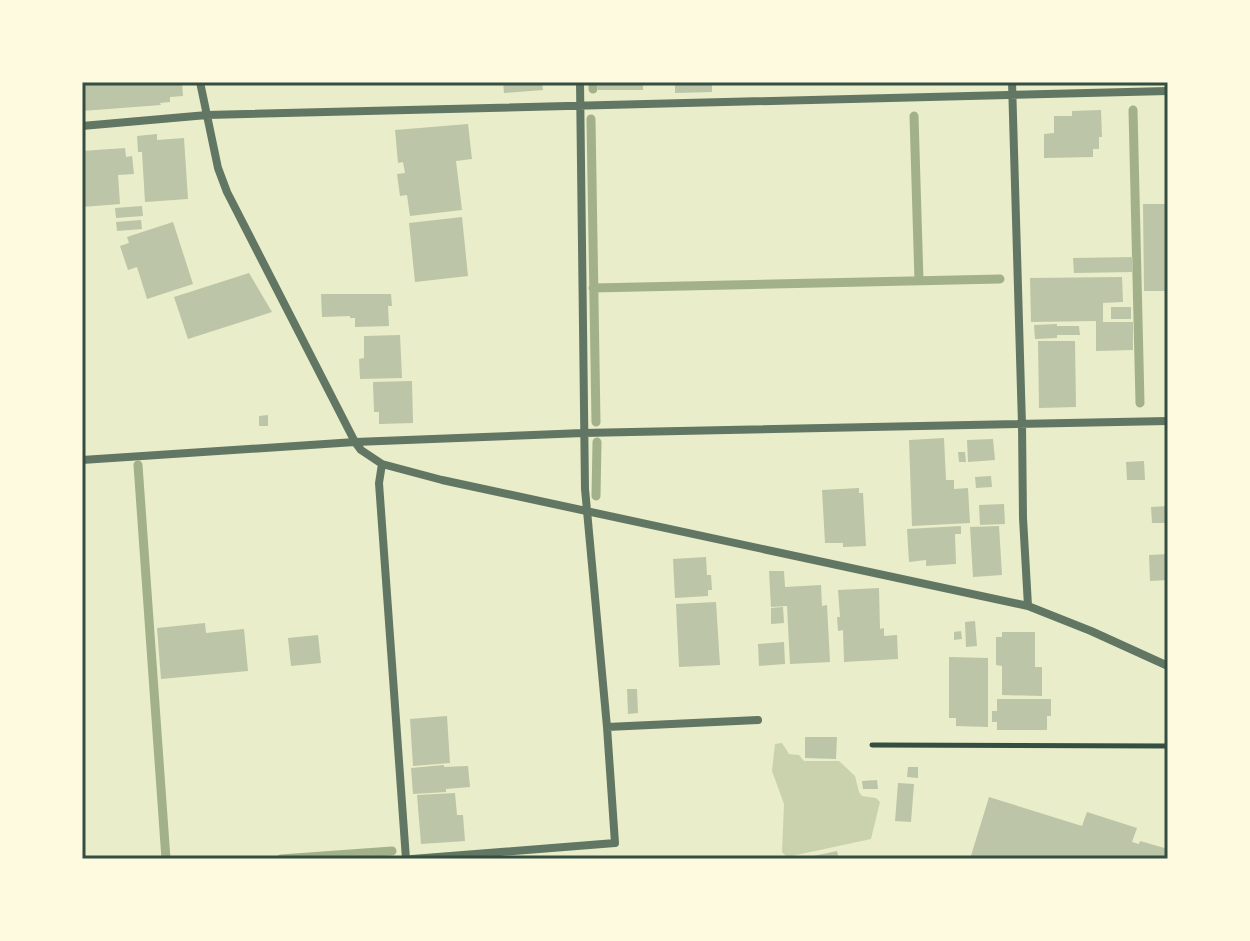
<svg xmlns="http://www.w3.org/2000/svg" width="1250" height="941" font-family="'Noto Serif',serif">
<rect width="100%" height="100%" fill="#e9edc9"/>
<!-- green -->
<path fill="#cad2ad" d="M782,743l7,11 10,1 5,6h35l16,15 4,16 3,4 14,2 4,4 -9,37 -84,18 -5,-5 2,-48 -12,-33 3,-27z"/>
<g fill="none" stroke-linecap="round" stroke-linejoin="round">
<!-- stream -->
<path stroke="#a3b18a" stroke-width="9" d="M593,82v7
M1133,110l7,293
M914,116l5,165
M591,119l5,303
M593,288l407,-9
M138,465l28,394
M596,496l1,-54
M281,859l111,-8"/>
</g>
<!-- building -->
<path fill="#bcc5a7" d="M82,82h100l1,14 -13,1v5l-10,1 1,2 -79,6z
M503,82h39l1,8 -39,3z
M598,82h45v8h-45z
M675,82h37v10l-37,1z
M822,82h43v3h-43z
M1101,110l1,27h-3v12h-6v8l-49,1v-24l10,-1v-17h18v-5z
M468,124l4,35 -16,2 6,49 -52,6 -3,-21 -7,1 -3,-22 8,-1 -2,-11 -5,1 -3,-33z
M157,134v6l27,-2 4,61 -43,3 -3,-50h-4l-1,-16z
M125,148l1,9 6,-1 2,18 -16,1 2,29 -38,3v-56z
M1143,204h25v87h-24z
M142,206l1,10 -27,2 -1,-10z
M462,217l6,59 -53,6 -6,-59z
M141,220l1,9 -25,2 -1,-9z
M173,222l20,62 -46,15 -10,-32 -9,3 -8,-24 9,-3 -2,-6z
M1133,257v15l-59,1 -1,-15z
M249,273l23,39 -84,27 -14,-42z
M1122,277l1,25 -20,1v19h30v28l-37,1v-30l-65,1 -1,-44z
M321,294h70l1,12h-4l1,20 -34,1v-9h-5v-2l-28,1z
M1111,307h20v12h-20z
M1057,324v2h22l1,9h-23v3l-22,1 -1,-14z
M400,335l2,43 -42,1 -1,-20 5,-1v-22z
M1038,341h37l1,66 -37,1z
M412,381l1,42 -34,1v-12h-5l-1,-30z
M268,415v11h-9v-10z
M944,438l2,42h8v9l14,-1 2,35 -58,3 -3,-86z
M993,439l2,21 -27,2 -1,-22z
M958,452h7l1,10h-7z
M1144,461l1,19h-18l-1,-18z
M991,476l1,11 -16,1 -1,-11z
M859,488v5h4l3,53 -23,1v-4h-18l-3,-53z
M1004,504l1,20 -25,1 -1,-20z
M1168,506v17h-16l-1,-16z
M961,526v8h-6l1,30 -30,2v-6l-17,2 -2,-33z
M999,526l3,49 -29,2 -3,-50z
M1168,554v26l-18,1 -1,-26z
M706,557l1,18h4l1,15h-4v6l-33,2 -2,-39z
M769,571h15l1,16 36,-2 1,21 5,-1 3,57 -40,2 -3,-58 -16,1z
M879,588l1,41 4,-1v8l13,-1 1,24 -54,3 -1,-32 -5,1 -1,-14h3l-2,-27z
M716,602l4,63 -41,2 -3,-63z
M783,607l1,16 -13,1v-16z
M975,621l2,25 -11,1 -1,-25z
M205,623l1,10 38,-4 4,42 -87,8 -4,-51z
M961,631l1,8 -8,1v-8z
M1002,632h33v35h7v29l-40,-1v-29l-6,-1v-28h6z
M318,635l3,28 -30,3 -3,-28z
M784,642l1,22 -26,2 -1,-22z
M949,657l39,1v69l-32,-1v-8h-7z
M627,689h10l1,24 -10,1z
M997,699h54v17h-4v14h-50v-8h-5v-11h5z
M447,716l3,47 -37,3 -3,-47z
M805,737h32l-1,22 -31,-1z
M444,765v2l24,-1 2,21 -24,2v3l-33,2 -2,-26z
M908,767h10v11l-11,-1z
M877,780l1,9h-15l-1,-8z
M898,783l16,1 -3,38 -16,-1z
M455,793l2,22h6l2,26 -44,3 -4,-49z
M989,797l93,29 5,-14 50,16 -5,14 7,2 1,-3 28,8v10h-198z
M837,851l2,8h-35v-1z"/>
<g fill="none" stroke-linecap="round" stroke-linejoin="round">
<!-- path -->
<path stroke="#344e41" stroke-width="5" d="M872,745l296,1"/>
<!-- minor -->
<path stroke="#617663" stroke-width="8" d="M200,82l18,86 9,24 128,250 6,8 21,14 60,16 586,126 63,25 77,35
M1012,82l10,343 1,93 5,88
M82,126l125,-11 961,-24
M82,460l273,-18 228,-9 585,-12
M382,464l-3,19 27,376
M607,727l151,-7
M412,859l203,-16 -8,-116 -22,-238 -5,-407"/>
</g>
<!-- border -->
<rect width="1250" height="941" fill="none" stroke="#fefae0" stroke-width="168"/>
<rect x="84" y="84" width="1082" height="773" fill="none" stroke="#344e41" stroke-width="3"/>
</svg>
